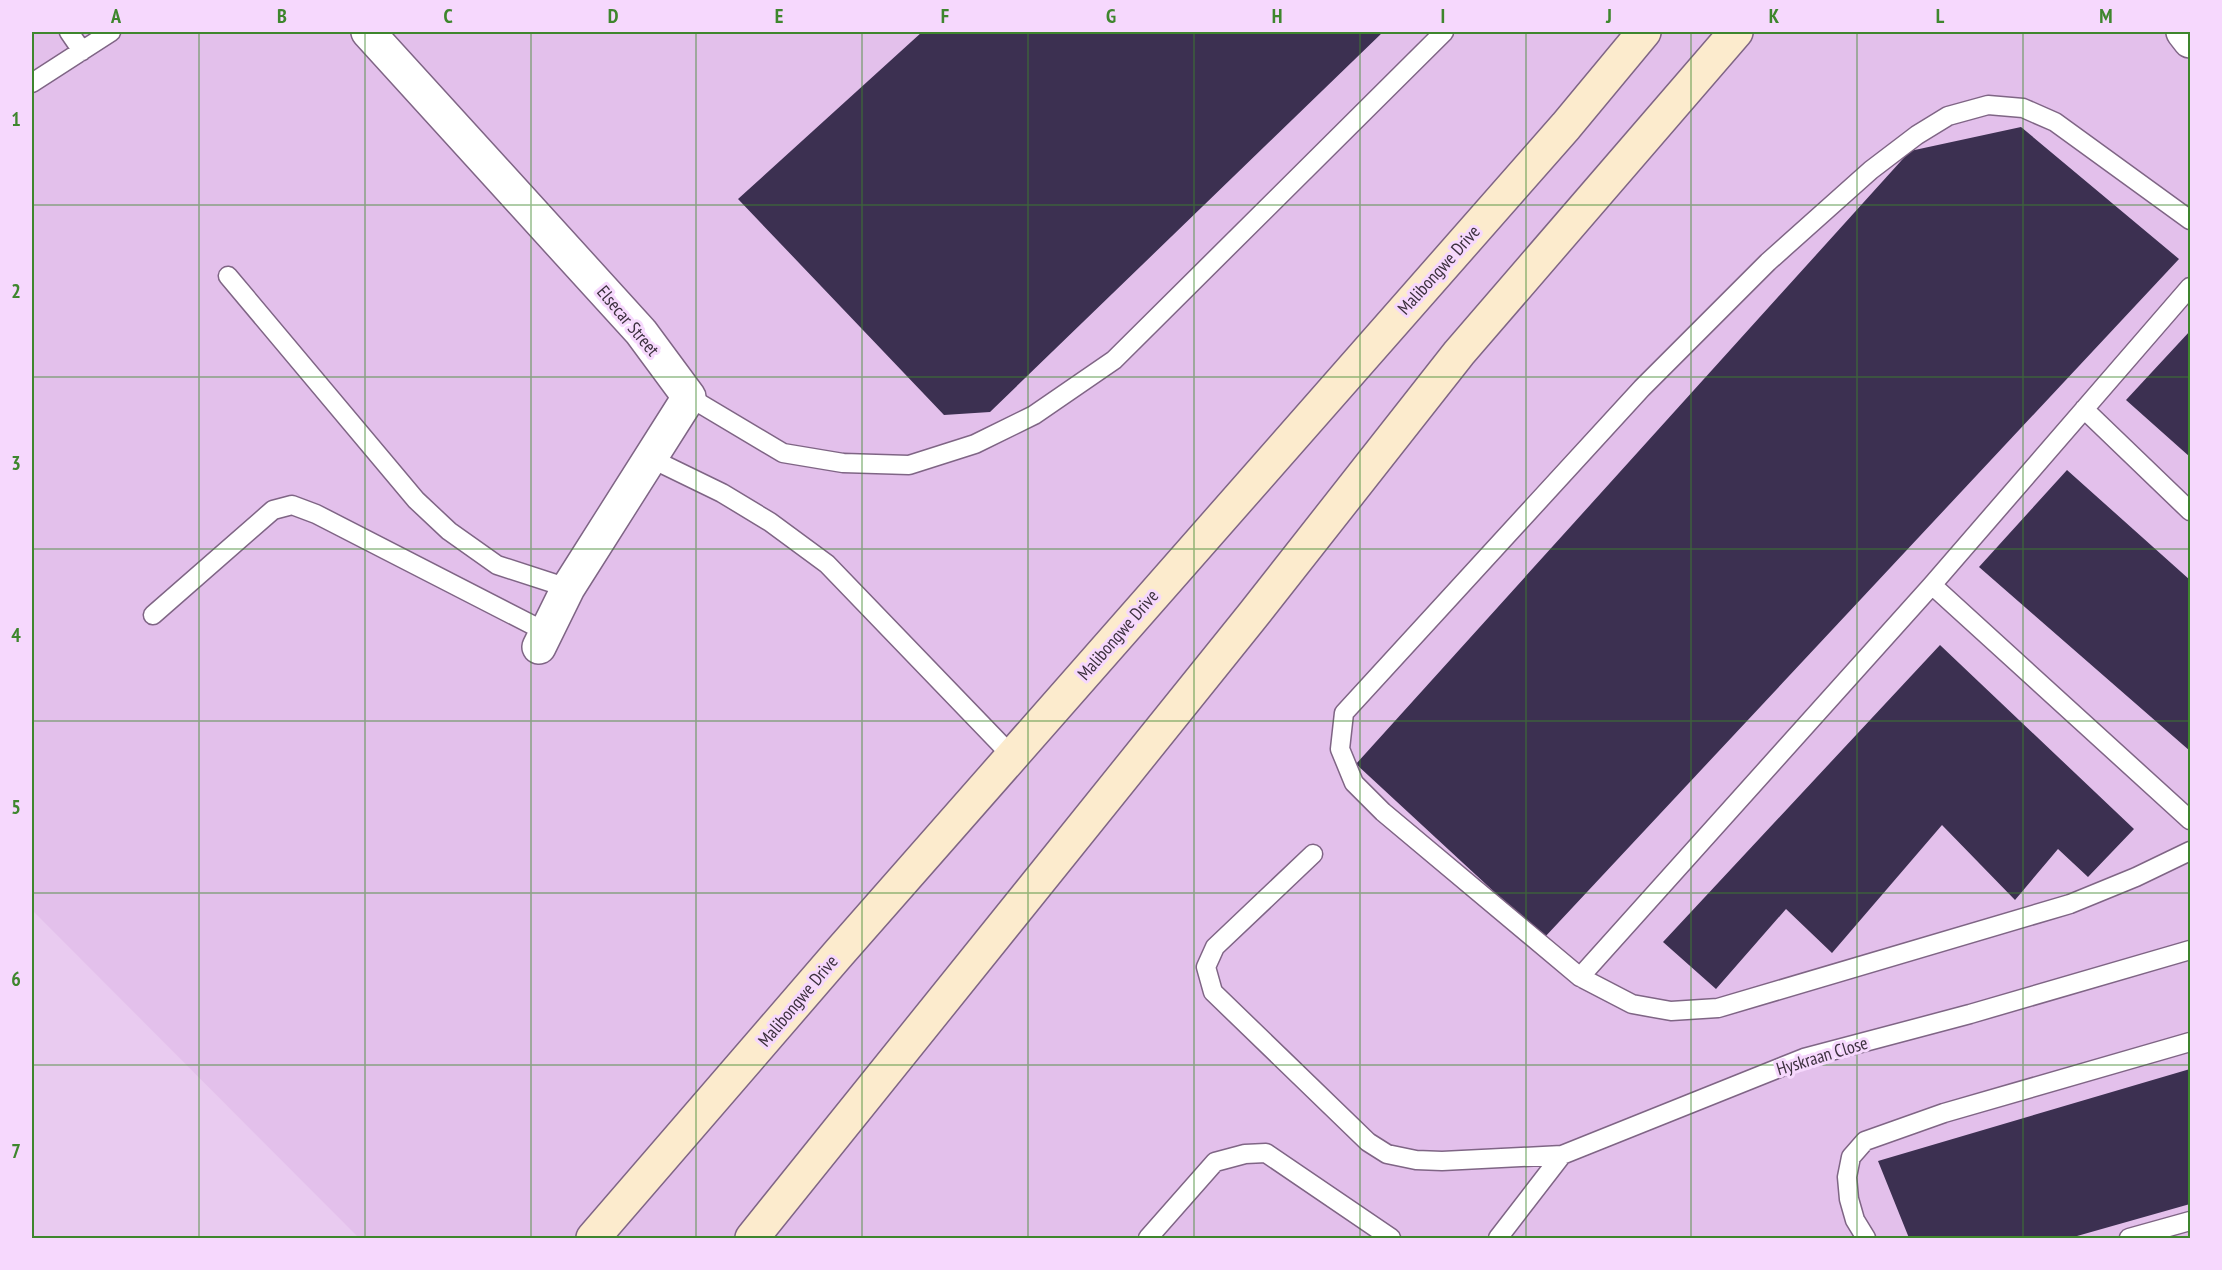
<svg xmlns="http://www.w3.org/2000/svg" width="2222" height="1270" font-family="'PT Sans Narrow',sans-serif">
<rect width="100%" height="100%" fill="#e9cbf0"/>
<!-- built -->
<path fill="#e3c0eb" d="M32,32h2158v1206h-1831l-327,-328z"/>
<!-- building -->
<path fill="#3c3051" d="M922,32h461l-393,380 -46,3 -206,-216z
M2021,127l158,132 -635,679 -188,-174 554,-613z
M2190,331v126l-64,-57z
M2067,470l123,110v171l-211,-184z
M1940,645l194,184 -46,48 -30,-28 -43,51 -73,-75 -110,128 -46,-44 -70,80 -53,-47z
M2190,1069v135l-120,34h-161l-31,-77z"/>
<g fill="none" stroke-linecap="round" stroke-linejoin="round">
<defs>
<path id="lane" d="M69,32l13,19
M32,83l79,-51
M2190,220l-135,-98 -32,-14 -35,-3 -40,11 -31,19 -46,35 -103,92 -126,126 -298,325 -4,36 14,34 29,29 197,165 52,27 39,7 47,-3 352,-104 66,-27 54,-26
M228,276l188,224 33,31 48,34 71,23
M689,397l94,56 60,10 66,2 66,-21 59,-29 80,-55 330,-328
M2084,409l106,102
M650,458l72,35 48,29 57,42 185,192
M1932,585l258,235
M153,615l120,-105 19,-5 24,9 230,118
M1313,854l-98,93 -9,20 7,25 155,150 19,12 29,6 26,1 120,-6
M1580,977l352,-392 258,-298
M1148,1238l67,-76 30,-8 21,-1 125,85
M1498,1238l64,-83 242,-97 166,-44 220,-64
M1866,1238l-11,-18 -6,-21 -2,-22 4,-20 14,-16 79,-28 246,-71
M2129,1238l61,-17"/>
<path id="street" d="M368,32l273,300 48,65 -121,191 -29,59
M2183,32l7,9"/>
<path id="secondary" d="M593,1238l246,-285 727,-827 78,-94
M752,1238l501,-623 206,-262 277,-321"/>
</defs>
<!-- lane casing -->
<use href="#lane" stroke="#7f6585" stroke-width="21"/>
<!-- street casing -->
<use href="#street" stroke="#7f6585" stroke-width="36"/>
<!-- secondary casing -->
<use href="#secondary" stroke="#7f6585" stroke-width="36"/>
<!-- lane -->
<use href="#lane" stroke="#fff" stroke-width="18"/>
<!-- street -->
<use href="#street" stroke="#fff" stroke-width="33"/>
<!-- secondary -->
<use href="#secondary" stroke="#fcebcd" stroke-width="33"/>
</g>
<!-- grid -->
<path fill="none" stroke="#3e862d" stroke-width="1.5" stroke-opacity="0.55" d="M199,32v1206M365,32v1206M531,32v1206M696,32v1206M862,32v1206M1028,32v1206M1194,32v1206M1360,32v1206M1526,32v1206M1691,32v1206M1857,32v1206M2023,32v1206M32,205h2158M32,377h2158M32,549h2158M32,721h2158M32,893h2158M32,1065h2158"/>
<g text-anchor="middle" stroke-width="6" stroke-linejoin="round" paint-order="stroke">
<!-- street labels -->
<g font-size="18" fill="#3c303e" stroke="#f6d8fd">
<text transform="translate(1439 270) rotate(-48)" y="6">Malibongwe Drive</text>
<text transform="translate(628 321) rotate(50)" y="6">Elsecar Street</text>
<text transform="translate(1118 635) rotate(-49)" y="6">Malibongwe Drive</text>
<text transform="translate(798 1001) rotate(-50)" y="6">Malibongwe Drive</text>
<text transform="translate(1822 1056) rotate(-17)" y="6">Hyskraan Close</text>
</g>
</g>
<!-- border -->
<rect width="2222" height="1270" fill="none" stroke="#f6d8fd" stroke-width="66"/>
<rect x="33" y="33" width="2156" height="1204" fill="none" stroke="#3e862d" stroke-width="2"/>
<g font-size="20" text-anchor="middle" font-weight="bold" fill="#3e862d">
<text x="116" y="23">A</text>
<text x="282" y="23">B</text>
<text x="448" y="23">C</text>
<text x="613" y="23">D</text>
<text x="779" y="23">E</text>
<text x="945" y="23">F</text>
<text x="1111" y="23">G</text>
<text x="1277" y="23">H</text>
<text x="1443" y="23">I</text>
<text x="1609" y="23">J</text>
<text x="1774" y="23">K</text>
<text x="1940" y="23">L</text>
<text x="2106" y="23">M</text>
<text x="16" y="126">1</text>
<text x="16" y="298">2</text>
<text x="16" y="470">3</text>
<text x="16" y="642">4</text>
<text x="16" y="814">5</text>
<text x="16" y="986">6</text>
<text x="16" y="1158">7</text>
</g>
</svg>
